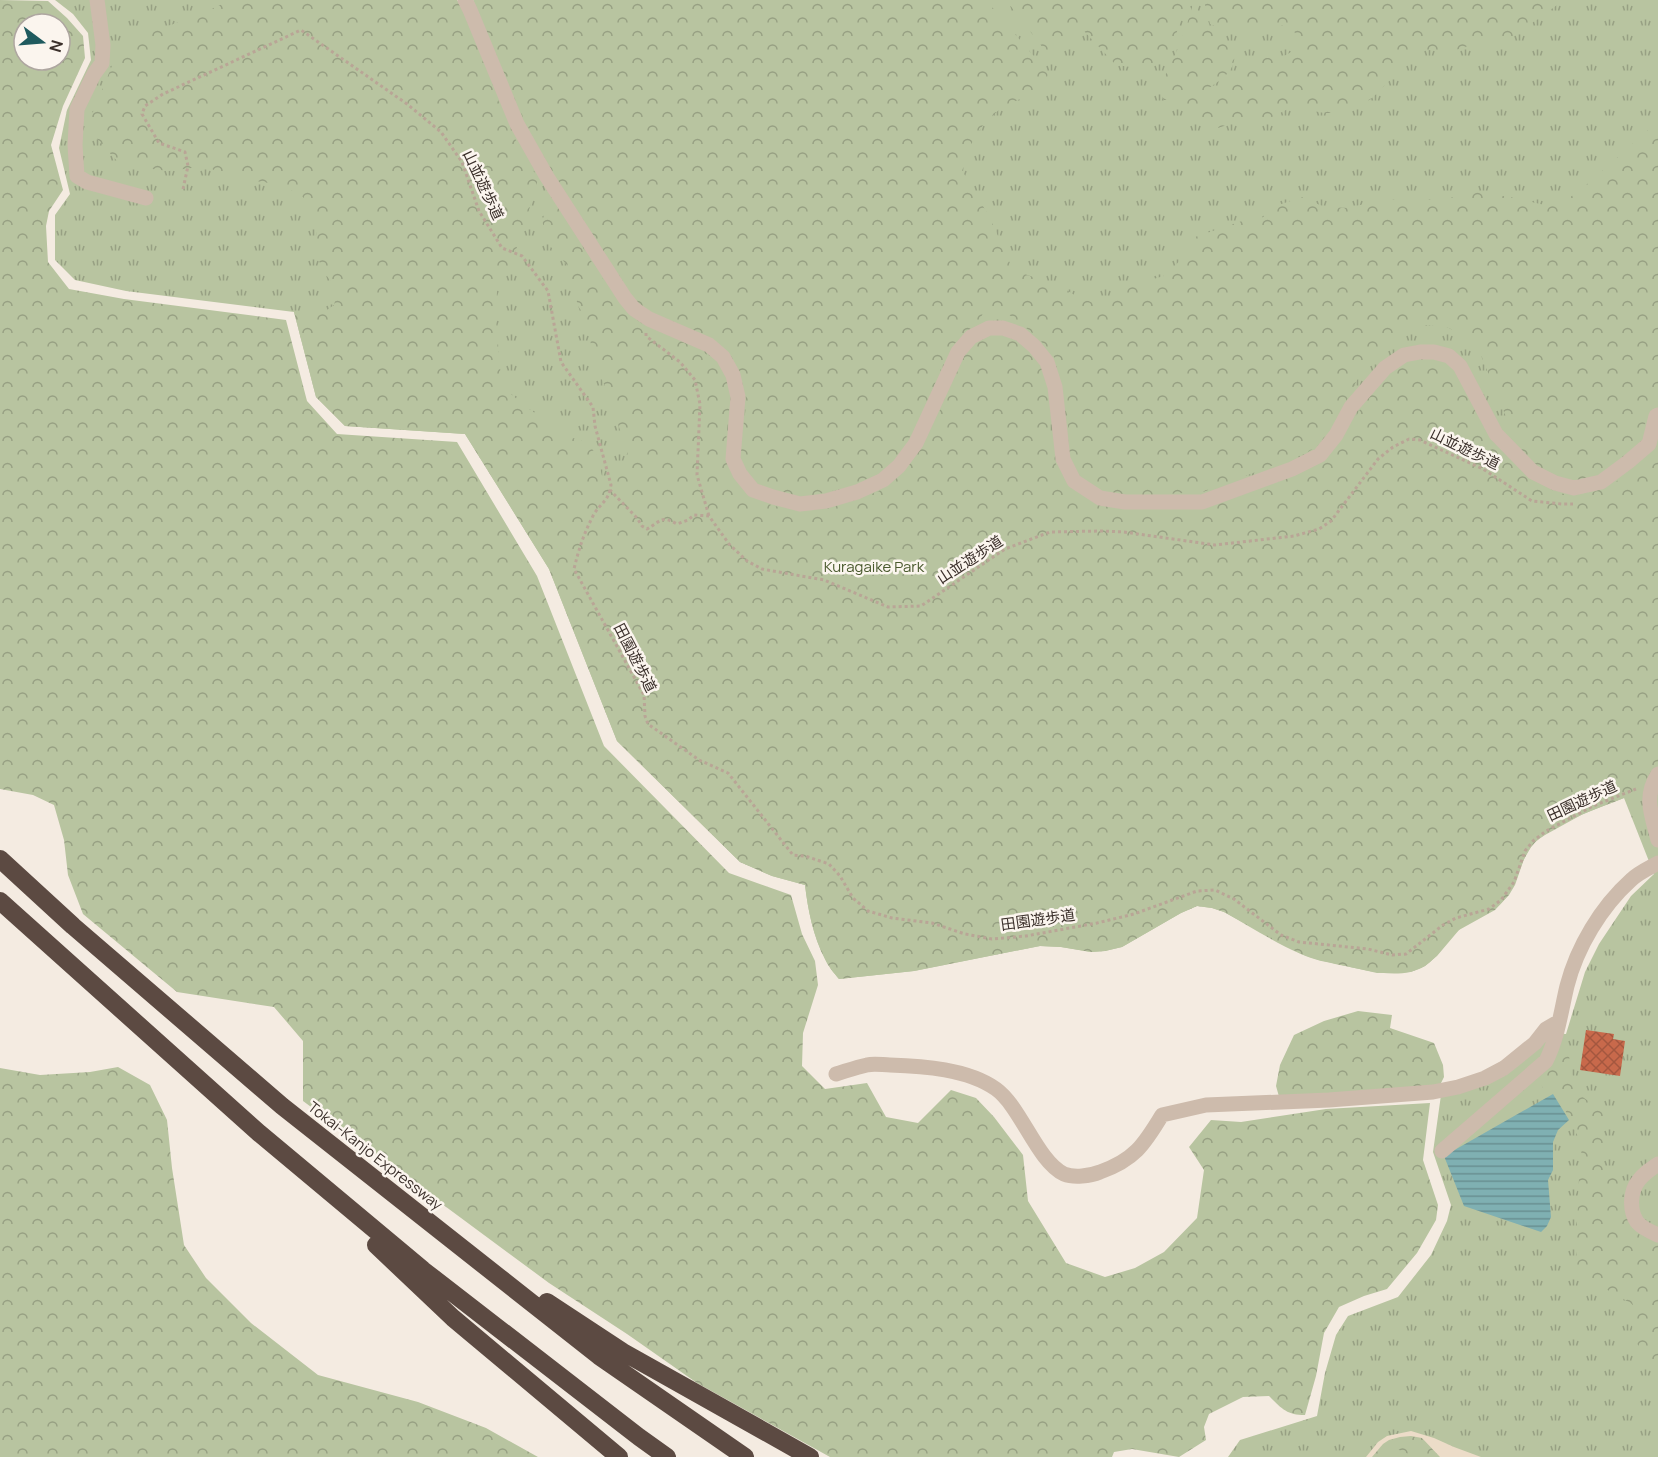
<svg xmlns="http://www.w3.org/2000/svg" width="1658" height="1457" font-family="Manrope,'Noto Sans JP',sans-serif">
<defs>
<pattern id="grass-tufts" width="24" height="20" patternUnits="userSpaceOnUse" patternTransform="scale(1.5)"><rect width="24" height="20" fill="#b8c4a0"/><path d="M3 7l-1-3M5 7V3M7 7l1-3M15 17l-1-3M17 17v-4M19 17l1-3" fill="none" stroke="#97a083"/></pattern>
<pattern id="forest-crowns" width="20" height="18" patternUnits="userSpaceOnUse" patternTransform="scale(1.5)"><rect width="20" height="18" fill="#b8c4a0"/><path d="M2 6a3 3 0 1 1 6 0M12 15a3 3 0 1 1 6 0" fill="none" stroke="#97a083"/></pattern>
<pattern id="water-rules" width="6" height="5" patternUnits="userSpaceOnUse" patternTransform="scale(1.5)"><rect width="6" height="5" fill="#7fb0b2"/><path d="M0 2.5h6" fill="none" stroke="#699091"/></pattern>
<pattern id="building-cross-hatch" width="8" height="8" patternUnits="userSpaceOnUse" patternTransform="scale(1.5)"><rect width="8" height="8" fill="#c8694b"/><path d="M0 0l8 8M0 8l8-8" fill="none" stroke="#a4573f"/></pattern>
</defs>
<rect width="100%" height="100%" fill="#f4ebe1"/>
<!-- grass -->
<path fill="url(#grass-tufts)" d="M55,0h402l9,17 109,-17h1083v1457h-430l12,-17 77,-24 8,-43 11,-38 12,-19 50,-19 33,-42 16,-34 4,-16 -18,-53 8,-57 111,-62 14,1 19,-62 14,-28 32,-48 23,-22 -30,-76c-25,10 -81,29 -95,52 -10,16 -12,35 -24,49 -13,16 -30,18 -45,30 -14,11 -20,27 -35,37 -25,15 -58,4 -85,-1 -13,-3 -27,-5 -39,-11 -27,-12 -52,-28 -77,-42l-12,-4 -15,-2 -16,7 -59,34 -17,4 -14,1 -30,-5 -21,-1 -126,25 -75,8c-5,-6 -11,-13 -14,-20 -12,-23 -17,-49 -20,-74l-33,-9 -32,-14 -123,-121 -68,-172 -84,-135 -120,-8 -29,-29 -22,-85 -168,-21 -51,-11 -20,-20v-45l15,-21 -11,-46 8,-38 24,-50 -3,-27 -15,-19z"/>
<!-- forest -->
<path fill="url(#forest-crowns)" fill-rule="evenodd" d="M0,0l48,1 19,17 16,18 2,22 -22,48 -12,39 12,45 -14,21 -3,15 2,36 21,27 55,10 162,21 21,81 30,33 120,8 80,134 67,170 125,127 62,22 11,39 13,27 3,24 -15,48 -1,33 23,23 42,-6 19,34 32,6 33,-33 25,8 18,19 29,38 5,46 38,62 39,14 30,-9 29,-16 33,-34 7,-48 -15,-23 22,-27 30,2 85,-13 104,-6 -7,57 15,45 -2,15 -19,33 -30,36 -23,7 -25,11 -15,26 -8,43 -11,39c-18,0 -23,-6 -36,-19l-26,1 -34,17 -5,13 2,13 -27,17 -47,-8 -18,3 -2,5h-282l-133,-74 -70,-49 -78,-51 -246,-182v-60l-29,-34 -97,-15 -94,-78 -15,-39 -4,-35 -10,-35 -21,-10 -33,-6zM24,24h36v36h-36z
M231,0h226l9,17 43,111 29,51 -13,45 -13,37 -15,29 -1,30 5,59 6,12 22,18 41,28 18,6 9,13 6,24c16,-10 19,-14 26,-31l-7,-13 -14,-42 -17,-41 -1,-29 -12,-18 -10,-40 -18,-20 -8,-25 9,-25 50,81 38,45 55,25 17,10 11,12 9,21 -5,51v19l8,20 14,14 20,10 25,7h23l44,-12 21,-9 15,-13 18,-20 18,-28 29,-69 9,-11 9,-8 11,-5h12l14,4 12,9 10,11 8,16 4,21v47l8,27 10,12 46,24 40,4 47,-2 128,-53 18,-24 26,-45 34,-27 33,-2 18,13 30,59 11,18 14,16 16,15 23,11 18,6 17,-1 32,-15 39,-26v310l-7,7 -5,10 -22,17 -41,16 -38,21 -9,6 -5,6 -7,12 -9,26 -6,10 -14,15 -36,20 -22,26 -12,10 -14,6 -34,1 -58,-13 -18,-6 -77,-42 -12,-4 -15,-2 -16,7 -59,34 -17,4 -14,1 -30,-5 -21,-1 -126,25 -75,8c-5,-6 -11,-13 -14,-20 -12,-23 -17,-49 -20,-74l-33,-9 -32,-14 -123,-121 -68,-172 -84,-135 -120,-8 -29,-29 -22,-85h30l10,-7 4,-15 -12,-15 -11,-22 2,-32 -14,-24 -21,-12 -54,-8 -22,-11 -37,5 -33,-4 -18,-5 -20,-22 -10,-16 28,-68 15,-20 8,1 66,-25z
M473,0h513l62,73 -3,16 -42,17 -20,19 -18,29 -2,18 27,46 23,52 49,17 17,11 16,5 38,-18 34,-10 14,-16 14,-22 53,-18h13l14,-13 28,-9 21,10 26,1 24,-7 26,-2 41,1 34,-8 35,5 39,9 15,-4 27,-21 67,-60v283l-27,41 -28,28 -15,6 -15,3 -18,-6 -17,-10 -18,-15 -40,-98 -14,-15 -17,-10 -22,-3h-15l-16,7 -18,15 -14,19 -27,54 -17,24 -12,8 -105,40 -75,4 -14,-3 -15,-5 -18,-12 -12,-23 -2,-59 -6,-23 -10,-20 -21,-20 -32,-25 -15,7c-7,17 -20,19 -30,33 -10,15 -16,33 -23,50 -28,65 -46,86 -117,99 -23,5 -52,-4 -66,-23 -10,-14 -6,-28 -4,-44 1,-8 3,-18 3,-27 -2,-22 -12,-45 -30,-59 -5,-5 -13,-7 -20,-10 -17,-8 -33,-15 -50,-23l-9,-6 -84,-130 -30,-55z
M1006,0h181l-14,44 -11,14 -8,6 -16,4 -22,-3 -32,-34 -34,26z
M1194,0h6l-3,9 8,19 15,8 14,10c4,26 -11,31 -29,45l3,6 19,-13 18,-21 16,-5h20l10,-6 6,-11 -3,-11 -13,-5 -28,1 -31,3 -12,-5 -5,-19 1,-5h358l-57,41 -33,3 -21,7 -28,-1 -14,9 -40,40 -27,14h-20l-32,-6 -20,10 -36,5 -18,6 -20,-7 -22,-21h-12l-5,-13c17,-31 26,-53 35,-87z
M1358,1011l34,4 -2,13 44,15 9,22 1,12 -5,10 -159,13 -4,-14 4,-21 14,-30 30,-14z
M1568,1041c1,17 3,49 19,59 5,3 13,4 19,6l1,6 -4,16 3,14 -3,23c5,6 13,11 16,18 9,16 6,40 21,52 5,4 12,5 18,7v122c-24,-11 -28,-36 -26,-60l-47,-27 -8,-12 -1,-21 3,-66 3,-33 -26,-54h-12l-5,-13 1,-5 18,-28z
M118,1067l32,18 17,35 5,48 12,77 22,33 45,45 67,52 100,27 68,26 52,29h-538v-389l40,7 50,-3z
M1411,1436l11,2 18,19h-25l-18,-8 -5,4 -2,4h-18c10,-15 21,-20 39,-21z"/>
<!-- plaza -->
<path fill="#ecdcc8" d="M1411,1431l23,7 20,9 27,10h-41l-18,-19 -11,-2 -11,1 -11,3 -6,4 -11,13h-6l12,-15 9,-6z"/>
<!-- water -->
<path fill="url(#water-rules)" d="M1553,1094l16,26 -11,10 -5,12v28l-5,10 3,37 -4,9 -6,6 -77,-26 -20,-50z"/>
<!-- building -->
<path fill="url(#building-cross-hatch)" d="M1586,1030l28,4 -1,5 12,2 -5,35 -40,-6z"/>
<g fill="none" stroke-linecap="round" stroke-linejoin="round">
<!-- path -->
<path stroke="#b9a596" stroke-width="3" stroke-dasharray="3 3" stroke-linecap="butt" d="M183,189l5,-23 -3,-14 -26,-9 -17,-29 3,-8 18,-12 138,-64 106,74 34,28 21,30 17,49 23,37 20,8 26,35 13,71 32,45 2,19 16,59 -1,5 27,28 5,8 5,3c14,-8 14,-14 30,-5l11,-4 6,-5 15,1 20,28 18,17 15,8 62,11 64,27 33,-1 84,-57 45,-17 51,-1 23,1 91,13 79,-9 25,-7 12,-8 47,-62 15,-12 16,-8 11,1 63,29 49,32 30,3h11
M646,333v3l34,26 15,18 5,24 -3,71 12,41
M610,490c-3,12 -10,14 -16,24 -10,19 -15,34 -20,55l70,126 1,21 3,8 51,36 29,13 65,82 12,1 24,8 11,12 13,22 15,13 24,7 40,5 33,11 27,5 34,-3 71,-13 37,-9 63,-23 18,-1 19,9 47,36 18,7 69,7 24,6 14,-1 37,-29 13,-7 33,-9 12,-9 13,-18 11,-31 8,-10 13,-10 47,-25 43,-17"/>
<!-- minor -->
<path stroke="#cdbbac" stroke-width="15" d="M97,0l6,45 -1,18 -8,11 -17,35 -2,36 2,31 10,6 59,16
M465,0l5,10 47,114 30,53 78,121 9,11 15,10 60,26 14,12 10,18 5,22 -5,62 7,15 13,16 20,7 27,7 26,-3 31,-9 26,-12 16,-14 17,-23 42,-91 13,-15 18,-9h14l17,6 14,12 13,16 8,25 8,72 11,22 26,17 25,4h77l90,-33 28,-14 16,-20 15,-28 34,-39 19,-13 16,-3h14l15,4 11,10 36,68 37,38 22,11 19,5 27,-6 27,-20 21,-18 7,-28 2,-1
M1658,774c-15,23 -6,42 0,66
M836,1074c10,-3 21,-7 31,-9 7,-2 16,0 23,0 33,1 78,4 106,24 25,18 41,72 68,85 10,4 26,2 36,-2 34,-12 44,-27 62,-57l44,-10 123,-5 104,-8 25,-5 27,-9 19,-10 31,-25 11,-14 12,-7
M1442,1151l104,-90c12,-24 15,-50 21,-75 10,-39 34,-79 64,-106 7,-7 18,-12 27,-17
M1658,1164c-7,5 -14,9 -19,16 -9,11 -10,30 -2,42 5,6 14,10 21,13"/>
<!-- highway -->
<path stroke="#5c4a42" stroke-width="18" d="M0,859l73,67 209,180 317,250 146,101
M0,901l259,232 164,137 216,167 28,20
M376,1245l77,73 166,139
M547,1302l76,50 187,105"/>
</g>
<g text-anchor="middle" stroke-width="5" stroke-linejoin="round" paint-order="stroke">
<!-- street labels -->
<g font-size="15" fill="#3b302b" stroke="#fbf5ee">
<text transform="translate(483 185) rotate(65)" y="5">山並遊歩道</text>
<text transform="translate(1465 449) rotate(26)" y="5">山並遊歩道</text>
<text transform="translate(970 560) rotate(-33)" y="5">山並遊歩道</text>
<text transform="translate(635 658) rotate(63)" y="5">田園遊歩道</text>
<text transform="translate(1582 801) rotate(-25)" y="5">田園遊歩道</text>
<text transform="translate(1038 920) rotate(-8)" y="5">田園遊歩道</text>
<text transform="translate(375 1156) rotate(38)" y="5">Tokai-Kanjo Expressway</text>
</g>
<!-- park labels -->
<g font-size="15" fill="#4a5a2e" stroke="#fbf5ee">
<text x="874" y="572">Kuragaike Park</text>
</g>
</g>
<!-- north arrow -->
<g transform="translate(42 42) rotate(106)"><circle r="28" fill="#fbf5ee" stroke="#aea6a0" stroke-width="1.5"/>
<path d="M0-4.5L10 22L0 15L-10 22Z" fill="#1f5a5e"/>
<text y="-9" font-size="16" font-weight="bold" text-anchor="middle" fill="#3b302b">N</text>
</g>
</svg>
